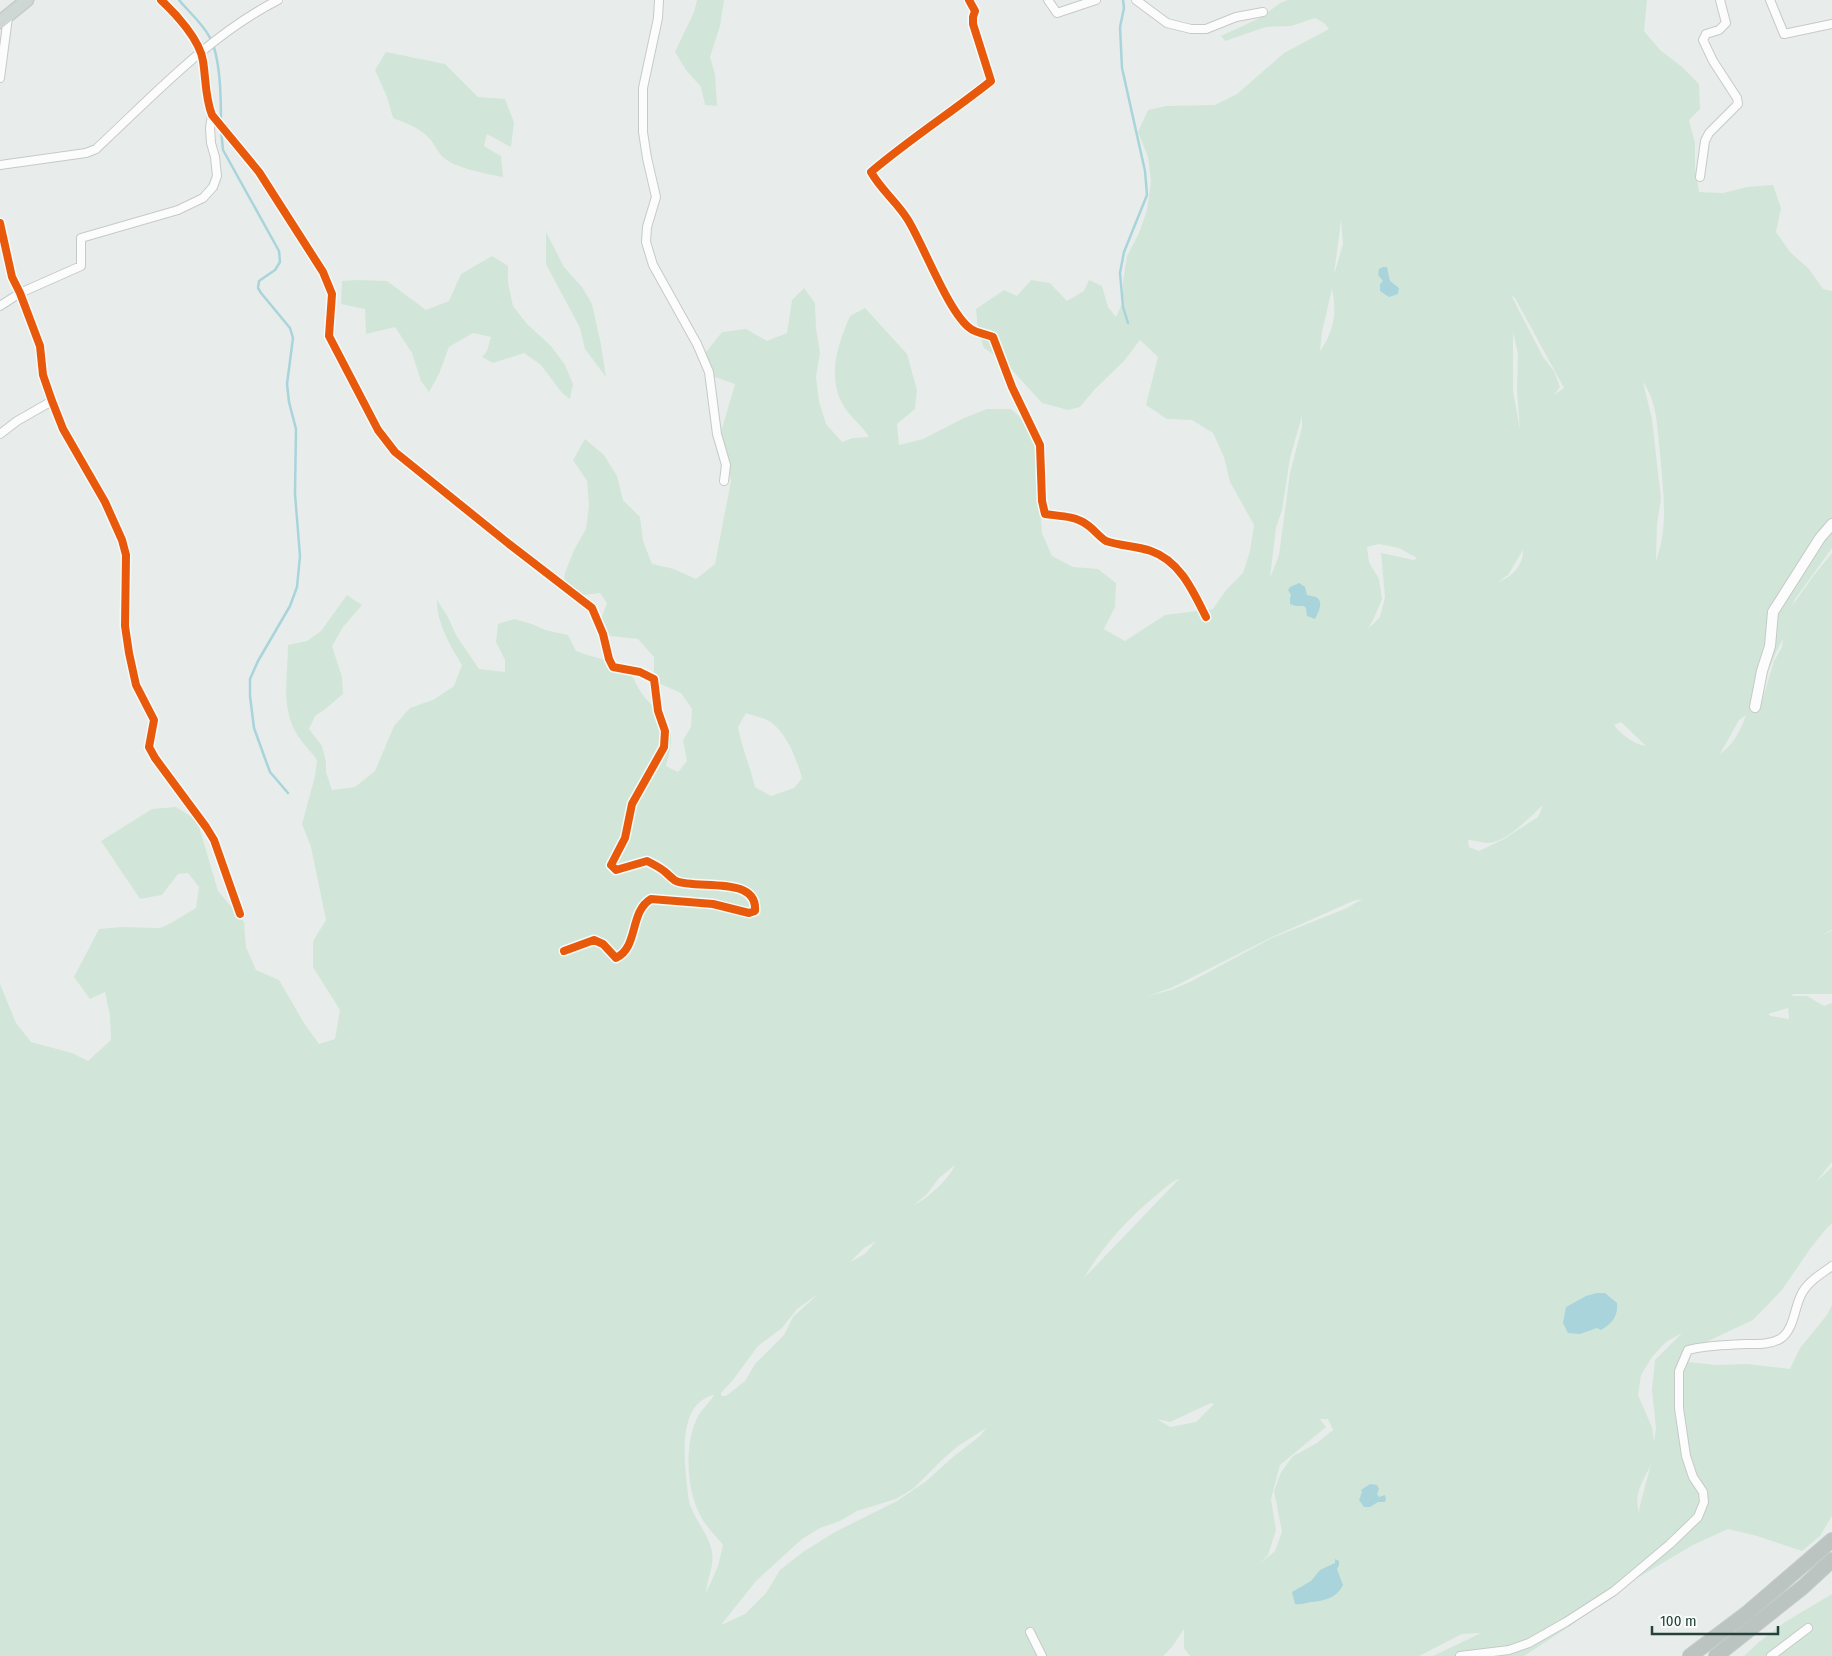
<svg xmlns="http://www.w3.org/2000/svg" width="1832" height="1656" font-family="'Fira Sans Condensed',sans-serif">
<rect width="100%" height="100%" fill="#e8edeb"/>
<!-- green -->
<path fill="#d1e6d8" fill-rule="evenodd" d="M697,0h27l-4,26 -10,31 5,17 2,32 -12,-1 -4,-18 -15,-17 -11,-18 19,-40z
M1288,0h359l-3,31 16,19 21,16 18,18 1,25 -11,11 6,23v25l4,24 24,1 24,-6 26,-2 8,23 -5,24 14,20 19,17 14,20 9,2v257l-37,51 -3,7 22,-31 18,-22v377l-11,5 11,-4v63h-39l-1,2h15l17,10 8,-3v159l-16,20 16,-15v56l-6,6 -16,20 -28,41 -29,30 -60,28 -4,14 27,3 31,-1 43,5 10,-21 27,-33 5,-10v211l-12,20 -18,15 -45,-15 -29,-7 -35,16 -71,42 -52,39 -46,30h-91l48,-23 -19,1 -43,22h-229l-6,-8v-19l-12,18 -9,9h-1163v-672l16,39 15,19 41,11 16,8 23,-21 -1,-24 -5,-24 -15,7 -16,-22 25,-48 22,-2 39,1 11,-5 25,-15 3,-21 -11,-14 -10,1 -16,21 -22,4 -39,-58 51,-32 24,-2 21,13 21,71 26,31 2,25 10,23 23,10 25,43 15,21 16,-5 5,-29 -27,-43v-26l13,-21 -15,-73 -9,-23 13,-48 2,-16c-7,-10 -18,-20 -23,-31 -13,-27 -6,-56 -6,-84l19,-4 14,-10 26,-36 15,10 -19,22 -11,19 10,31 1,17 -19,16 -9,6 -6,13 13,17 4,16v10l6,18 23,-3 20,-16 19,-45 16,-18 23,-8 21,-14 8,-21c-12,-20 -25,-41 -25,-65l11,17 8,18 23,34 26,3v-12l-9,-18 2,-18 16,-5 18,5 13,6 23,5 8,16c15,6 33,8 47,17 14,10 11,15 20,27 6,9 18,17 23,26 9,14 4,30 0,45l12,6 9,-11 -4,-21 8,-13 1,-18 -11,-16 -27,-12v-24l-16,-18 -28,-3 -9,-17 6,-16 -7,-10 -16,2 -21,-4 2,-18 9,-23 12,-21 3,-24 -2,-24 -14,-21 12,-21 19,16 13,21 6,24 17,17 3,24 9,23 22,5 22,10 19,-15 16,-83 -10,-49 14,-48 -23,-8 -6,-24 16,-20 24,-3 21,12 20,-8 5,-33 12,-12 11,15 1,25 4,25 -4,24 3,24 7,23 16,18 11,-4 16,-1c-7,-11 -15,-17 -22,-26 -22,-30 -10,-65 3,-95l15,-8 42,46 10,36 -2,19 -18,15 2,21 24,-6 41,-21 23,-9h24l18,16 7,23 6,85 10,23 21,11 25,2 18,14 -1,24 -11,22 21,12 40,-26 48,-6 13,-19 17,-17 7,-22 4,-26 -24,-43 -6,-25 -11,-24 -21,-13 -25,-1 -21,-14 12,-48 -18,-17 -16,21 -29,28 -15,18 -12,3 -26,-7 -37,-41 -21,-14 -6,-17 -2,-22 28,-19 13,6 14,-16 19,3 17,18 17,-10 5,-11 13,6 6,21 8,10 7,-15v-21l4,-25 12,-23 8,-23 4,-29 -3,-24 -10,-25 10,-22 18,-4 49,-1 22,-11 47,-41 45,-24 -5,-6 -9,-5 -24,8 -25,1 -41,14 -4,-5 39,-18 20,-15zM1341,220l2,24 -9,31zM1332,289c5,24 2,42 -12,62l2,-19zM1511,295l4,3 49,90 -10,7 6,-8 -6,-16 -11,-14zM1513,332l5,22 -1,36 3,40 -7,-39zM1643,382c15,22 14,46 17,71 3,38 9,72 -4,108l1,-37 4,-25 -9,-80zM1302,416v11l-12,46 -11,82 -9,23 6,-50 6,-18 8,-52zM1379,544l20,4 18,10 -3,2 -33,-7 4,44 -5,20 -12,12 6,-11 8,-19 -3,-20 -10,-17 -2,-15zM1523,550c0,16 -11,27 -25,32l10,-7zM1783,639l-1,8 -8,14 -14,47 -7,-1c11,-22 18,-47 30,-68zM746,713c8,3 20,5 26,10 16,13 24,35 30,55l-8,10 -23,8 -16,-9c-5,-21 -13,-39 -17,-60zM1746,715c-5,15 -13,30 -26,39l19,-34zM1621,722l25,24c-13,-2 -24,-11 -32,-21zM1543,805l-5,12 -34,22 -25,12 -10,-4 -1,-7c7,0 14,3 20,3 18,0 43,-27 55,-38zM1362,899l-15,9 -75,30 -82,44 -19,8 -23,6 23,-8 99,-50 83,-37zM1788,1008l1,11 -18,-3 -3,-2zM955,1165c-6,14 -28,34 -41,40l13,-11 12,-16zM1179,1179l-95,99c19,-32 44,-60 74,-84 6,-5 14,-13 21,-15zM876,1241l-11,13 -15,8 14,-14zM818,1294l-25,23 -9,18 -29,29 -10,17 -19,15h-4l-1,-3 12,-13 25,-34 24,-18 15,-19zM1682,1333l-27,27 -3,30 4,38 -2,14 -2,-15 -14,-32 3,-20 11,-18 14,-15zM714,1395c-4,7 -12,14 -16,21 -14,27 -12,72 2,99 5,11 16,21 23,30l-5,21 -12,27c1,-15 10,-29 5,-45 -3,-14 -15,-27 -20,-41 -3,-6 -3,-15 -4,-22 -3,-29 -9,-82 27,-90zM1211,1403l3,1 -18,18 -26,5 -13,-8 13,3zM1320,1419h8l5,11 -16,13 -24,13 -12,16 -7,19 8,41 -7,19 -16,13 9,-9 8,-25 -5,-31 9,-34 46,-38zM986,1428l-6,8 -27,21 -28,25 -28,19 -62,31 -32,20 -23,18 -14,23 -21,21 -24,11 35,-44 46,-42 18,-11 20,-7 17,-10 39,-12 18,-11 28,-28 16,-14zM1651,1464l-11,41 -1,7c-6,-20 5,-31 12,-48z
M386,52l59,12 33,33 27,2 9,23 -3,25 -24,-13 -3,12 17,10 2,21c-16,-3 -48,-9 -59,-19 -6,-5 -9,-13 -14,-19 -10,-11 -24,-16 -37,-21l-6,-21 -12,-27z
M546,232l18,35 18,20 10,17 9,41 5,32 -21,-28 -5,-21 -34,-64z
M492,256l16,10v17l5,23 14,18 24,22 14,19 8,19 -3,15 -8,-6 -21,-28 -17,-12 -31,10 -11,-6 5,-6 4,-14 -18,-4 -24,14 -10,27 -10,18 -8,-11 -9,-28 -17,-26 -29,7 -1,-25 -24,-5 1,-23 15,-1 30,1 39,29 23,-9 12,-27z
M1832,1594v62h-88l15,-14 26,-20z"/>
<!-- water -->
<path fill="#a9d4db" d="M1383,267h4l3,14 9,7 -1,6 -9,3 -9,-6v-7l3,-3 -5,-6 1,-6z
M1299,583l6,4 2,8c3,1 6,1 9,2 8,5 3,14 -1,22l-8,-3 -1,-8 -2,-2h-8l-6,-2v-6l1,-3 -3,-5 2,-3z
M1597,1293h8l12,10c1,13 -4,20 -16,27l-4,-2 -17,6 -12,-1 -5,-10 3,-16 20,-11z
M1370,1484l7,1 2,4 -2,5 2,3 6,-2 1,4 -1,3h-7l-8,5h-6l-5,-7 3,-8 -1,-2z
M1335,1559l4,2v4l-2,4 6,16c-6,13 -19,16 -32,17 -6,1 -10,3 -16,2l-3,-12 19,-11 9,-11 15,-7z"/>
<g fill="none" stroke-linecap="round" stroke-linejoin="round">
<!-- stream -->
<path stroke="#a9d4db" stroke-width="2.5" d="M179,0c9,11 23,23 30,36 12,20 12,65 12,88
M1123,0l1,8 -4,19 2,41 23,103 2,24 -23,57 -4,21 3,34 5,16
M221,130l2,20 56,101 1,11 -5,8 -16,11 -1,7 3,5 29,35 3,10 -6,46 2,18 7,27 -1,65 5,62 -3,31 -7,19 -32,55 -8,18v17l4,32 13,36 3,8 18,21"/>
<defs>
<path id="minor" d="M161,0c15,14 39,40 42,61 3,18 2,37 9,54l47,57 64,100 9,22 -3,42 49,94 17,22 114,92 83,64 11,26 6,25 4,8 27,5 14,7 4,32 7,20 -1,16 -32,57 -7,34 -14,27 5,5 31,-9c6,3 12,6 17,10 4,3 8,8 12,10 21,9 82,-6 79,30l-6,2 -36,-9 -62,-5c-22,13 -12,48 -35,59l-13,-14 -9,-4 -30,11
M659,0l-1,18 -15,70v44l4,26 9,39 -9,30 -1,15 7,23 44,79 12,28 8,62 9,31 -2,16
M969,0l6,11 -2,6v7l18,57c-39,31 -81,58 -120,91 10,18 27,31 37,48 16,26 41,94 63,109 6,4 15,5 22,8l19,50 28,58 2,56 3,13c13,2 30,2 41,10 7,4 13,13 20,17 14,5 31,5 45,10 29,10 42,40 55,66
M1048,0l9,13 39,-13
M1136,0l31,23 24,6h15l30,-12 27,-5
M1770,0l14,34 48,-10
M0,78l8,-61
M0,165l86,-12 10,-4c57,-53 112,-113 182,-149
M1700,177l5,-36 4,-8 29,-29 -1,-6 -24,-37 -10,-21 3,-6 13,-4 7,-7 -6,-23
M0,223l12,54 8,16 20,53 3,29 9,26 11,28 42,73 17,38 4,15 -1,71 4,27 7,32 18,35 -5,27 6,11 51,69 8,13 26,74
M0,306l20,-13 61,-27v-28l97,-28 25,-12 10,-11 4,-11 -2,-19 -4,-14 -1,-15 2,-13
M0,434l17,-13 35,-20
M1030,1632l12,24
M1460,1656l49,-6 20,-7 37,-21 48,-31 56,-47 28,-27 6,-15 -1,-10 -10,-15 -7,-21 -7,-48v-37l9,-21c18,-5 39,-5 57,-6 12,0 24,1 35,-5 14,-9 14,-30 21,-44 6,-13 20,-21 31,-29
M1771,1656l37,-28"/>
<path id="tertiary" d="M1755,707l7,-36 8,-25 3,-34 47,-74 12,-14"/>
<path id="primary" d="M0,22l27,-22"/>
<path id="motorway" d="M1690,1656l56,-42 86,-74
M1716,1656l87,-69 29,-27"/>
</defs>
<!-- minor casing -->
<use href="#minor" stroke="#c5cac8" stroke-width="10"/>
<!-- tertiary casing -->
<use href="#tertiary" stroke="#c5cac8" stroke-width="12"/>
<!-- primary casing -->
<use href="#primary" stroke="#c3ccc9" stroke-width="15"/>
<!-- motorway casing -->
<use href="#motorway" stroke="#c3ccc9" stroke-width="16"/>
<!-- minor -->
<use href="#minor" stroke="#fcfcfc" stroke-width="8"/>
<!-- tertiary -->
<use href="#tertiary" stroke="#fcfcfc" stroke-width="10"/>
<!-- primary -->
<use href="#primary" stroke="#cfd7d5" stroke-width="12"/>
<!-- motorway -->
<use href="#motorway" stroke="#bcc4c2" stroke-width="14"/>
<defs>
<path id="cycleway" d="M161,0c15,14 39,40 42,61 3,18 2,37 9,54l47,57 64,100 9,22 -3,42 49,94 17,22 114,92 83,64 11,26 6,25 4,8 27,5 14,7 4,32 7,20 -1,16 -32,57 -7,34 -14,27 5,5 31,-9c6,3 12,6 17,10 4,3 8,8 12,10 21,9 82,-6 79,30l-6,2 -36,-9 -62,-5c-22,13 -12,48 -35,59l-13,-14 -9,-4 -30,11
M969,0l6,11 -2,6v7l18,57c-39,31 -81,58 -120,91 10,18 27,31 37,48 16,26 41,94 63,109 6,4 15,5 22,8l19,50 28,58 2,56 3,13c13,2 30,2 41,10 7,4 13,13 20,17 14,5 31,5 45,10 29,10 42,40 55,66
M0,223l12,54 8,16 20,53 3,29 9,26 11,28 42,73 17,38 4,15 -1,71 4,27 7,32 18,35 -5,27 6,11 51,69 8,13 26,74"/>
</defs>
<!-- cycleway casing -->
<use href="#cycleway" stroke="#f7fbf9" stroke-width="11"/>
<!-- cycleway -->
<use href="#cycleway" stroke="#e8590c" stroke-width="8"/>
</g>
<!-- scale -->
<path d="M1652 1626v8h126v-8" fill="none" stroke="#24423a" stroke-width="2.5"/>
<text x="1660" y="1626" font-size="15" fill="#24423a" stroke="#f7fbf9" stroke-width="4" paint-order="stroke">100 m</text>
</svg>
